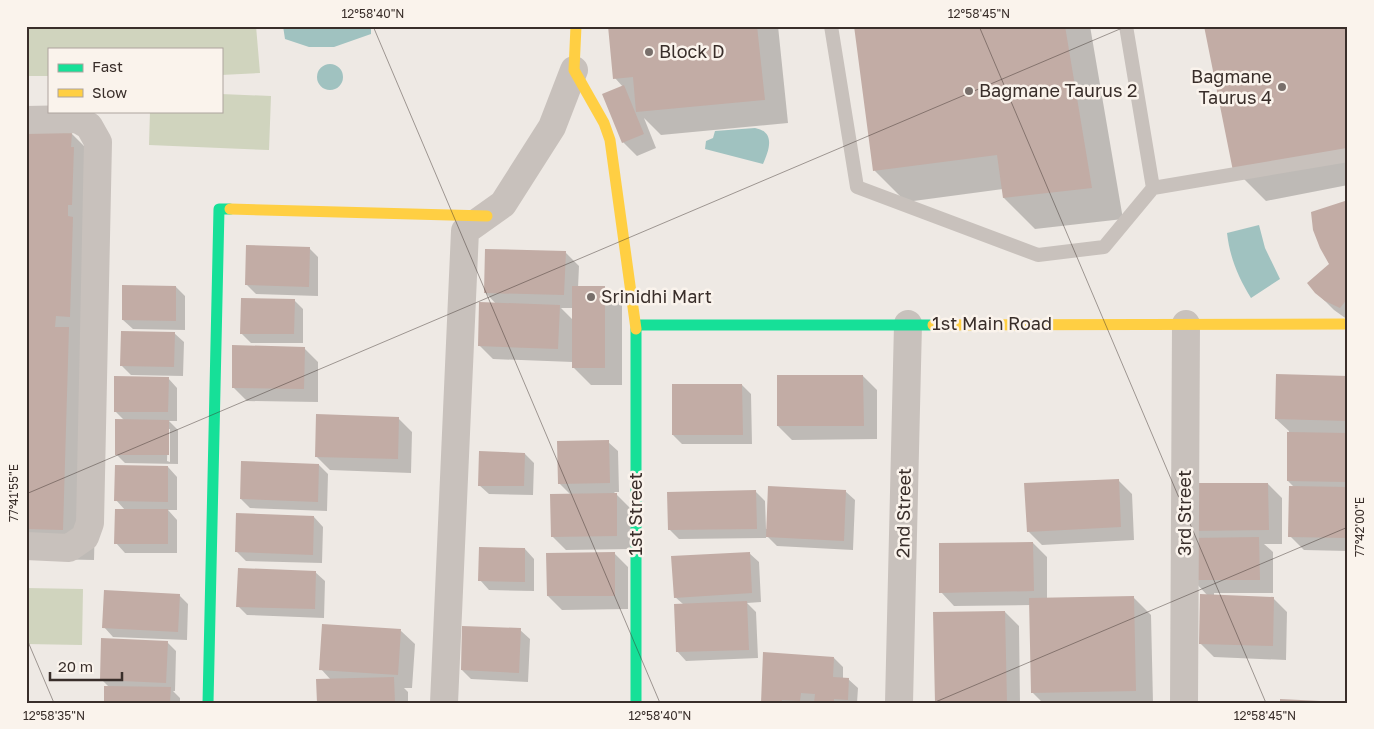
<svg xmlns="http://www.w3.org/2000/svg" width="1374" height="729" font-family="'Golos Text',sans-serif">
<rect width="100%" height="100%" fill="#eee9e4"/>
<!-- green -->
<path fill="#d0d4be" d="M26,26h230l4,47 -39,2v-26h-172v27h-23z
M221,94l50,2 -2,54 -120,-5 1,-34h71z
M26,588l57,1 -1,56 -56,-1z"/>
<!-- water -->
<path fill="#a0c2c0" d="M283,26h88v8l-37,13h-25l-24,-8z
M317 77a13 13 0 1 1 26 0a13 13 0 1 1-26 0Z
M755,128c21,4 14,22 8,36l-58,-15 1,-8 7,-3 2,-7z
M1259,225l6,23 15,31 -29,19c-13,-21 -21,-40 -24,-65z"/>
<!-- shadow -->
<path fill="#0003" fill-rule="evenodd" d="M610,26h168l10,97 -127,12 -17,-17 12,30 -19,8 -14,-14v-55l-8,-9z
M855,26h235l33,193 -88,10 -31,-31 -1,-9 -97,13 -31,-31z
M1348,26v159l-82,16 -31,-31z
M71,133l31,31 -3,196 -5,200 -47,-1 -21,-21v-392z
M1348,202v118l-14,-10 -18,-18 15,-28z
M309,248l9,9v39l-62,-2 -9,-9z
M565,252l14,14 -1,22 26,-1 18,18v80h-31l-18,-18v-5l-80,-3 -14,-14 17,-41 -11,-12zM561,308h12v12z
M176,287l9,9v34l-52,-1 -10,-9z
M294,300l9,9v34h-52l-10,-10z
M174,333l10,9 -1,34 -52,-1 -9,-9z
M304,348l14,14v40l-71,-1 -14,-14z
M863,376l14,14v49l-85,1 -14,-14z
M1348,377v174l-44,-1 -14,-14 4,-49 -6,-6 1,-50 -13,-12z
M168,378l9,10v33h-8l9,9v34l-53,-1 -9,-9 8,-34 -9,-9zM168,429h2v33l-3,-1z
M742,385l9,9 1,50h-70l-9,-9z
M398,418l14,14 -1,41 -81,-3 -14,-14z
M608,442l10,9 1,41h-5l16,16 1,41 -65,1 -14,-14 19,-41 -12,-12z
M525,454l9,9 -1,32 -44,-1 -10,-9z
M319,465l9,9 -1,37 -77,-3 -9,-9z
M168,467l9,10v33h-9l9,10v33h-52l-9,-10 9,-33 -9,-10z
M1118,480l14,14 2,46 -92,5 -14,-14z
M1268,484l14,14v46h-18l9,8v41h-59v3l59,2 14,14 -1,48 -72,-3 -14,-14 8,-47 -15,-16 -2,-50z
M845,491l10,9 -2,50 -76,-4 -11,-11v3l-87,1 -10,-10 87,-37 9,9 1,28h2z
M314,517l9,10 -1,36 -76,-2 -10,-10z
M1033,543l14,14v42l86,-2 18,18 2,88h-110l-11,-11 -1,-87 -77,1 -13,-14z
M525,549l9,10v32l-45,-1 -9,-10z
M614,553l14,14v42l-66,1 -14,-14z
M749,553l10,9 2,40 -14,1 9,9 2,46 -72,3 -9,-10 6,-47 -8,-7z
M315,572l10,9 -1,37 -77,-3 -9,-9z
M179,595l9,9 -1,36 -74,-3 -9,-10z
M1005,612l14,14 1,77h-84z
M520,630l10,9 -2,43 -57,-3 -9,-9z
M401,631l14,13 -3,44h-8l4,4v11h-89l12,-23 -10,-11z
M167,642l9,9 -1,40h-2l7,7v5h-75l4,-16 -8,-8z
M834,658l9,9v12h5l10,9 -1,15h-95z"/>
<!-- building -->
<path fill="#c2aca5" d="M608,26h149l8,74 -129,12 -3,-35 -20,2z
M854,26h211l27,162 -89,10 -6,-43 -124,16z
M1204,26h144v122l-115,23z
M624,85l20,49 -22,9 -20,-49z
M28,131l44,1 -1,15h3l-2,58h-4v11l5,1 -3,100 -14,-1 -1,11h14l-6,203 -37,-1v-384h2z
M1348,200v98l-8,10 -15,-7 -10,-8 -8,-10 22,-19 -9,-16 -7,-18 -2,-18z
M246,245l64,2 -1,40 -64,-2z
M485,249l81,2 -2,44 -80,-2z
M122,285l54,1v35l-54,-1z
M572,286h33v82h-33z
M241,298l54,1 -1,35h-54z
M479,302l81,3 -2,44 -80,-3z
M121,331l54,1 -1,35 -54,-1z
M232,345l73,2 -1,42 -72,-1z
M1276,374l72,2v45l-73,-2z
M777,375h86l1,51h-87z
M114,376l55,1 -1,35h-54z
M672,384h70l1,51h-71z
M316,414l83,3 -1,42 -83,-2z
M115,419l54,1v35h-54z
M1287,432l61,1v49l-61,-1z
M609,440l1,43 -52,1 -1,-43z
M479,451l46,2 -1,33h-46z
M241,461l78,3 -1,38 -78,-3z
M115,465l53,1v36l-54,-1z
M1119,479l2,48 -94,5 -3,-49z
M1189,483h79l1,47 -80,1z
M768,486l78,4 -2,51 -78,-4z
M1289,486l59,1v51l-60,-1z
M756,490l1,39 -89,1 -1,-38z
M617,493v43l-66,1 -1,-43z
M115,509h53v35h-54z
M236,513l78,3 -1,39 -78,-3z
M1259,537l1,43h-69v-42z
M1033,542l1,49 -95,2v-50z
M479,547l46,1v34l-47,-1z
M615,552v44h-68l-1,-43z
M750,552l2,41 -78,5 -3,-42z
M238,568l78,3 -1,38 -79,-2z
M104,590l76,4 -2,38 -76,-4z
M1200,594l74,3 -1,49 -74,-2z
M1134,596l2,95 -105,2 -2,-95z
M747,601l2,49 -73,2 -2,-48z
M1005,611l2,92h-72l-2,-91z
M322,624l79,5 -3,46 -79,-5z
M462,626l59,2 -2,45 -58,-3z
M101,638l67,3 -2,42 -66,-3z
M763,652l71,5 -1,20 16,1 -1,22 -14,-1v4h-20l1,-9 -14,-1 -1,8 -18,-1v3h-21z
M394,677l1,26h-78l-1,-24z
M104,686l67,1 -1,16h-66z
M1280,699l41,2v2h-41z"/>
<g fill="none" stroke-linecap="round" stroke-linejoin="round">
<!-- lane -->
<path stroke="#c8c1bc" stroke-width="14" d="M831,26l26,161 181,68 66,-8 49,-59 -27,-162
M1153,188l195,-33"/>
<!-- street -->
<path stroke="#c8c1bc" stroke-width="28" d="M26,120l51,-1 12,7 9,16 -8,381 -5,14 -16,11 -43,-2
M444,703l21,-472 38,-27 49,-77 22,-57
M899,703l9,-379
M1184,703l2,-379"/>
<!-- fast -->
<path stroke="#16e098" stroke-width="11" d="M636,325h297
M636,329v374
M208,703l11,-494h11"/>
<!-- slow -->
<path stroke="#ffcf43" stroke-width="11" d="M576,26l-2,44 30,53 6,17 26,189
M230,209l257,7
M933,325l415,-1"/>
</g>
<!-- ticks -->
<path fill="none" stroke="#392e2a" stroke-width="1" stroke-opacity="0.45" d="M373,26l287,677M979,26l287,677M26,494l1101,-468M26,637l28,66M933,703l415,-176"/>
<!-- markers -->
<g fill="#786f6b" stroke="#faf3ec" stroke-width="2">
<circle cx="649" cy="52" r="5"/>
<circle cx="1282" cy="87" r="5"/>
<circle cx="969" cy="91" r="5"/>
<circle cx="591" cy="297" r="5"/>
</g>
<g text-anchor="middle" stroke-width="5" stroke-linejoin="round" paint-order="stroke">
<!-- poi labels -->
<g font-size="18" fill="#392e2a" stroke="#faf3ec" text-anchor="start">
<text x="659" y="58">Block D</text>
<text x="1272" y="83" text-anchor="end">Bagmane<tspan x="1272" dy="21">Taurus 4</tspan></text>
<text x="979" y="97">Bagmane Taurus 2</text>
<text x="601" y="303">Srinidhi Mart</text>
</g>
<!-- street labels -->
<g font-size="18" fill="#392e2a" stroke="#faf3ec">
<text x="992" y="330">1st Main Road</text>
<text transform="translate(904 513) rotate(-89)" y="6">2nd Street</text>
<text transform="translate(1185 513) rotate(-90)" y="6">3rd Street</text>
<text transform="translate(636 514) rotate(-90)" y="6">1st Street</text>
</g>
</g>
<!-- border -->
<rect width="1374" height="729" fill="none" stroke="#faf3ec" stroke-width="55"/>
<!-- legend -->
<rect x="48" y="48" width="175" height="65" fill="#faf3ec" stroke="#ada49e"/>
<rect x="58" y="64" width="25" height="8" fill="#16e098" stroke="#ada49e"/>
<text x="92" y="72" font-size="15" fill="#392e2a">Fast</text>
<rect x="58" y="89" width="25" height="8" fill="#ffcf43" stroke="#ada49e"/>
<text x="92" y="98" font-size="15" fill="#392e2a">Slow</text>
<!-- scale -->
<path d="M50 672v8h72v-8" fill="none" stroke="#392e2a" stroke-width="2.5"/>
<text x="58" y="672" font-size="15" fill="#392e2a" stroke="#faf3ec" stroke-width="4" paint-order="stroke">20 m</text>
<rect x="28" y="28" width="1318" height="674" fill="none" stroke="#392e2a" stroke-width="2"/>
<g font-size="12" text-anchor="middle" fill="#392e2a">
<text x="373" y="18">12°58'40"N</text>
<text x="979" y="18">12°58'45"N</text>
<text transform="translate(14 493) rotate(-90)" y="4">77°41'55"E</text>
<text transform="translate(1360 527) rotate(-90)" y="4">77°42'00"E</text>
<text x="54" y="720">12°58'35"N</text>
<text x="660" y="720">12°58'40"N</text>
<text x="1265" y="720">12°58'45"N</text>
</g>
</svg>
